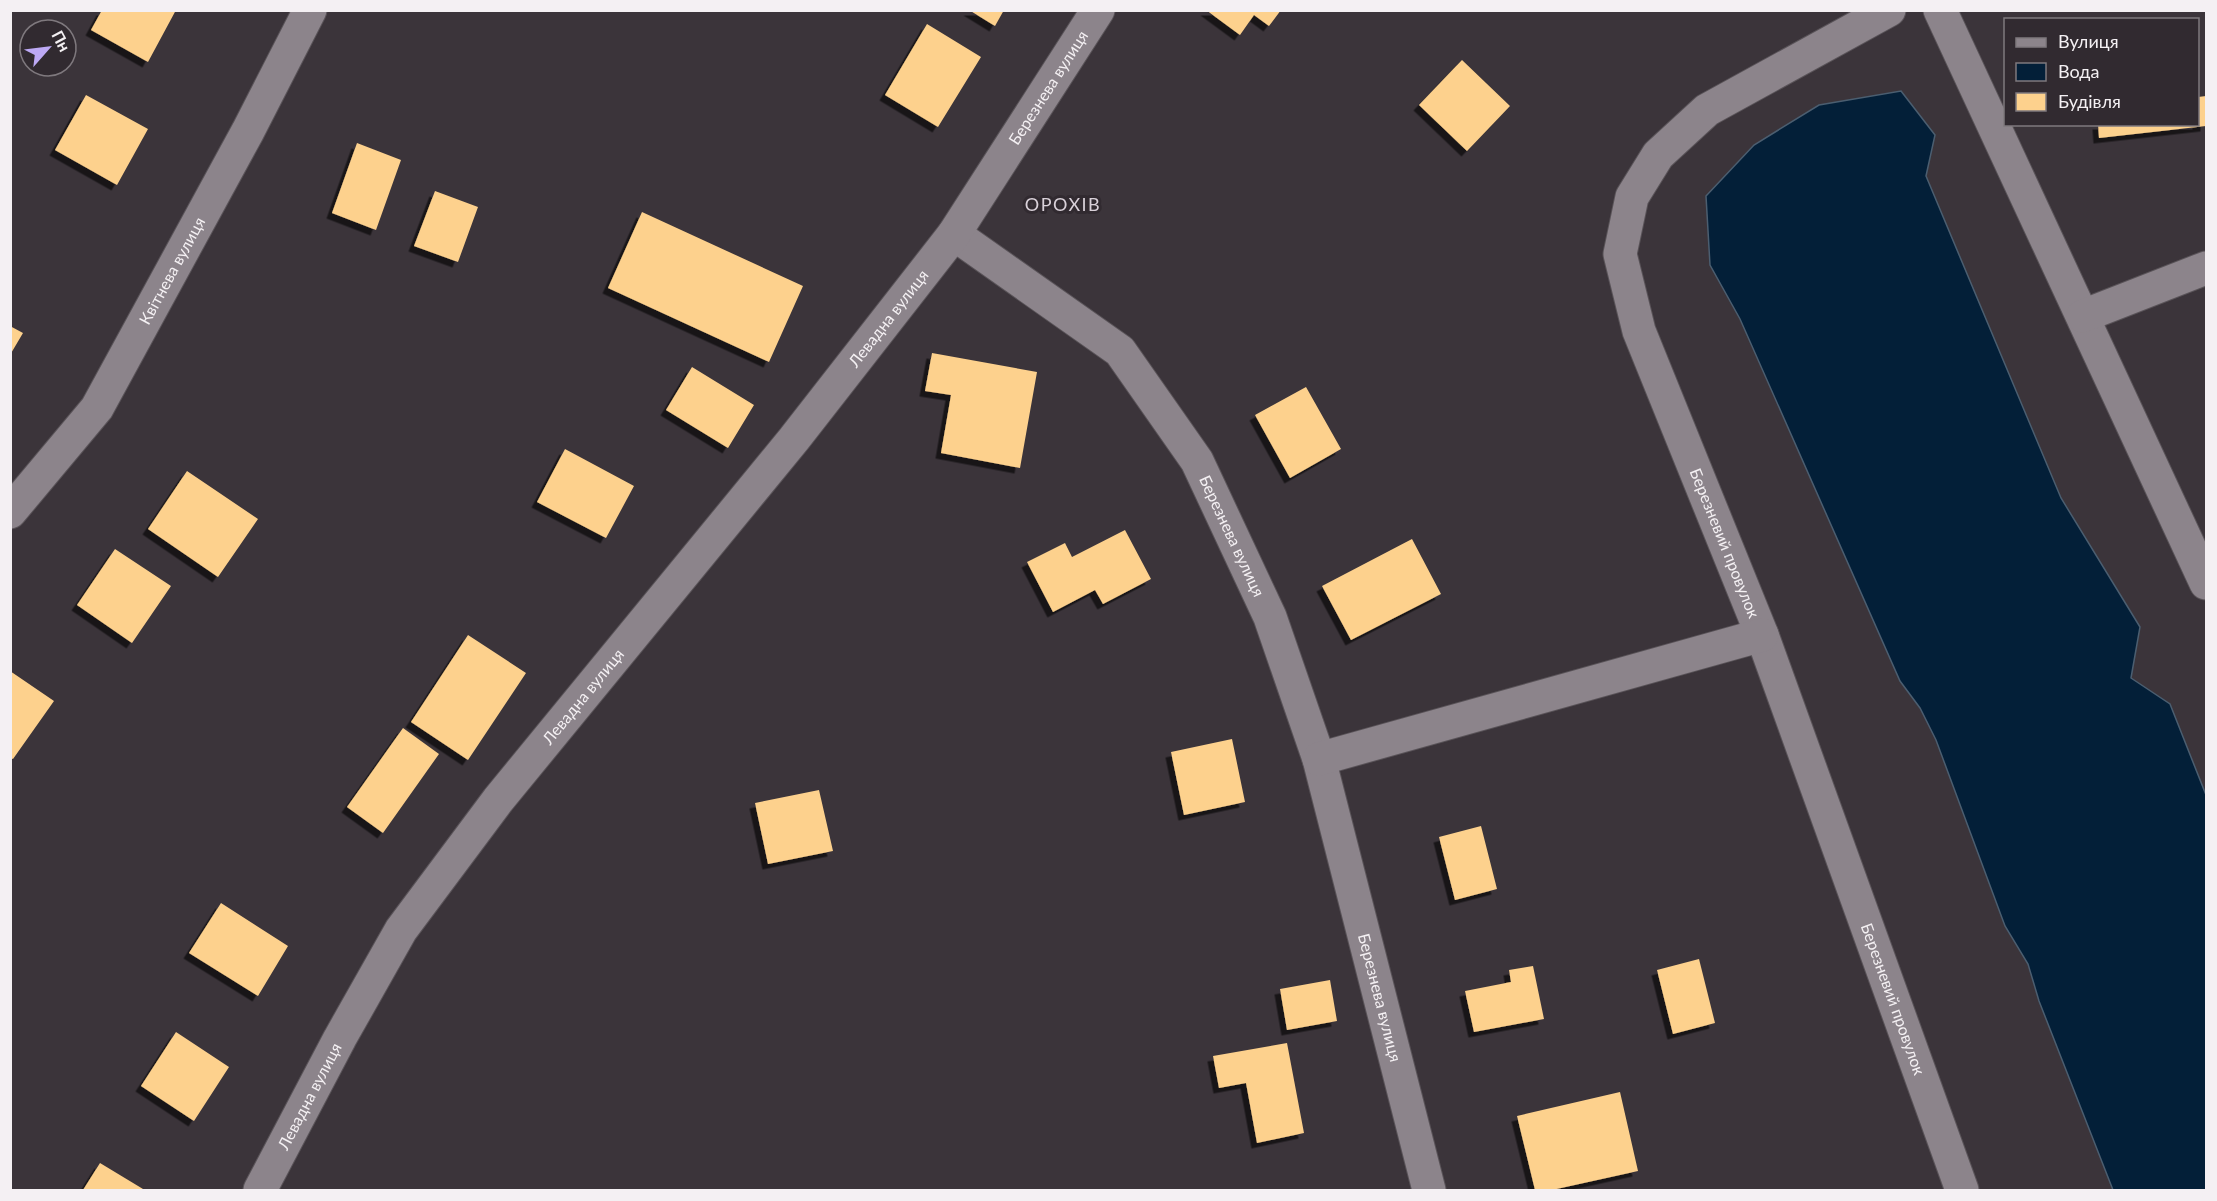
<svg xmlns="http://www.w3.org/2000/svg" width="2217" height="1201" font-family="Lato,sans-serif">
<defs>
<filter id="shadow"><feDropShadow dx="-5.5" dy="5.5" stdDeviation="0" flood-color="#0009"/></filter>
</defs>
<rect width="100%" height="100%" fill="#3b343a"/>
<!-- water -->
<path fill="#031f38" stroke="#4b5e70" stroke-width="1.5" d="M1901,91l34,44 -9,41 135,322 79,129 -9,51 39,26 36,91v395h-93l-74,-189 -11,-37 -23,-38 -69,-186 -16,-32 -20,-27 -160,-362 -30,-54 -4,-69 48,-51 65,-40z"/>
<!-- building -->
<path fill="#fdd18d" filter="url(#shadow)" d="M102,10h74l-28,52 -57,-32z
M969,10h35l-9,16z
M1206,10h75l-12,16 -15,-11 -14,20z
M927,24l54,33 -43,70 -53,-32z
M1462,60l48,46 -43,45 -48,-46z
M86,95l62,34 -31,56 -62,-35z
M2206,96v30l-107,12 -1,-14h100v-27z
M357,143l44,17 -25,70 -44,-17z
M435,191l43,16 -20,55 -44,-16z
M642,212l161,74 -34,76 -161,-74z
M10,326l13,7 -13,22z
M932,353l105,19 -17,96 -79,-15 10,-58 -26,-4z
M692,367l62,38 -26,43 -62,-38z
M1306,387l35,62 -51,29 -35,-63z
M565,449l69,37 -28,52 -69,-36z
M187,471l71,48 -40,58 -70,-48z
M1125,530l26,49 -48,25 -8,-14 -42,22 -26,-50 38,-19 7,14z
M1412,539l29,55 -90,46 -29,-54z
M115,549l56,37 -39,57 -55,-38z
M468,635l58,38 -58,87 -57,-38z
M10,671l44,30 -41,58 -3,-1z
M403,728l36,26 -56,79 -36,-26z
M1232,739l13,63 -61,13 -13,-63z
M819,790l14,61 -65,13 -13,-61z
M1481,826l16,63 -42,11 -16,-63z
M221,903l67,43 -30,50 -69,-43z
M1699,959l16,64 -42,11 -16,-64z
M1533,966l11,53 -70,13 -9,-41 46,-9 -2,-12z
M1330,980l7,41 -50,9 -7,-41z
M176,1032l53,35 -35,54 -53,-35z
M1287,1043l17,90 -47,10 -11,-60 -27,5 -6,-32z
M1620,1092l18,79 -86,19h-17l-18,-74z
M100,1163l43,26 -2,1h-58z"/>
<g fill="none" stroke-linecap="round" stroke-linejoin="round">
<defs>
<g id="minor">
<path id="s1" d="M1889,10l-182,100 -49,45 -26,42 -12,57 19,77 123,304 200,555"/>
<path d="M1940,10l266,573"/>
<path id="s2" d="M954,234l166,117 77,110 73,156 49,142 110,431"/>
<path d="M2083,316l123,-48"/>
<path id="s3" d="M10,512l87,-104 151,-277 62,-121"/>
<path d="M1319,759l443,-124"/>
<path id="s4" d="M260,1190l80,-152 61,-108 97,-130 296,-361 160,-205 144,-224"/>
</g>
</defs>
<!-- minor casing -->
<use href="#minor" stroke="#595358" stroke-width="35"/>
<!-- minor -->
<use href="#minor" stroke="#8c848b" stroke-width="33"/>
</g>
<g text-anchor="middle" stroke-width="6" stroke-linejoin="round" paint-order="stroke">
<!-- street labels -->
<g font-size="16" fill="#f4f0f3" stroke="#312a30">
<text dy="6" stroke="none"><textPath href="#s4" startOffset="1359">Березнева вулиця</textPath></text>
<text dy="6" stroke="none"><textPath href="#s3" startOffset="292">Квітнева вулиця</textPath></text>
<text dy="6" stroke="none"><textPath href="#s4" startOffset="1078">Левадна вулиця</textPath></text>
<text dy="6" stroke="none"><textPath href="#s2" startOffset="420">Березнева вулиця</textPath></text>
<text dy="6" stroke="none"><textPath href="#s1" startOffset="690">Березневий провулок</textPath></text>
<text dy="6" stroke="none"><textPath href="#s4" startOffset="592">Левадна вулиця</textPath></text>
<text dy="6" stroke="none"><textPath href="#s2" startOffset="906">Березнева вулиця</textPath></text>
<text dy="6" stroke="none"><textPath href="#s1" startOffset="1176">Березневий провулок</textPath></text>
<text dy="6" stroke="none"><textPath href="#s4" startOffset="106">Левадна вулиця</textPath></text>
</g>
<!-- neighbourhood labels -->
<g font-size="18" letter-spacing="1.5" fill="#d9d1d9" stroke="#312a30">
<text x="1063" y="211">ОРОХІВ</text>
</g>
</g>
<!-- border -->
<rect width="2217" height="1201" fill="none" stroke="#f4f0f3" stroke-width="24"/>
<!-- legend -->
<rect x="2004" y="18" width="195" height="108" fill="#312a30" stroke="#7f797e" stroke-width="1.5"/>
<rect x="2016" y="38" width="30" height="9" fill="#8c848b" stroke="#7f797e" stroke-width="1.5"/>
<text x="2058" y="48" font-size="18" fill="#f4f0f3">Вулиця</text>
<rect x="2016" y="63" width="30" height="18" fill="#031f38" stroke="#7f797e" stroke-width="1.5"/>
<text x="2058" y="78" font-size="18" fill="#f4f0f3">Вода</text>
<rect x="2016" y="93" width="30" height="18" fill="#fdd18d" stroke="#7f797e" stroke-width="1.5"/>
<text x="2058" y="108" font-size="18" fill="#f4f0f3">Будівля</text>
<!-- north arrow -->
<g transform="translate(48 48) rotate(62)"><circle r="28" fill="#312a30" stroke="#7f797e" stroke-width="1.5"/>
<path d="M0-4.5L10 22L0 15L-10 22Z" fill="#bda9f5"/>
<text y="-9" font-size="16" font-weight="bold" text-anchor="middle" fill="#f4f0f3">Пн</text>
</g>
</svg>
